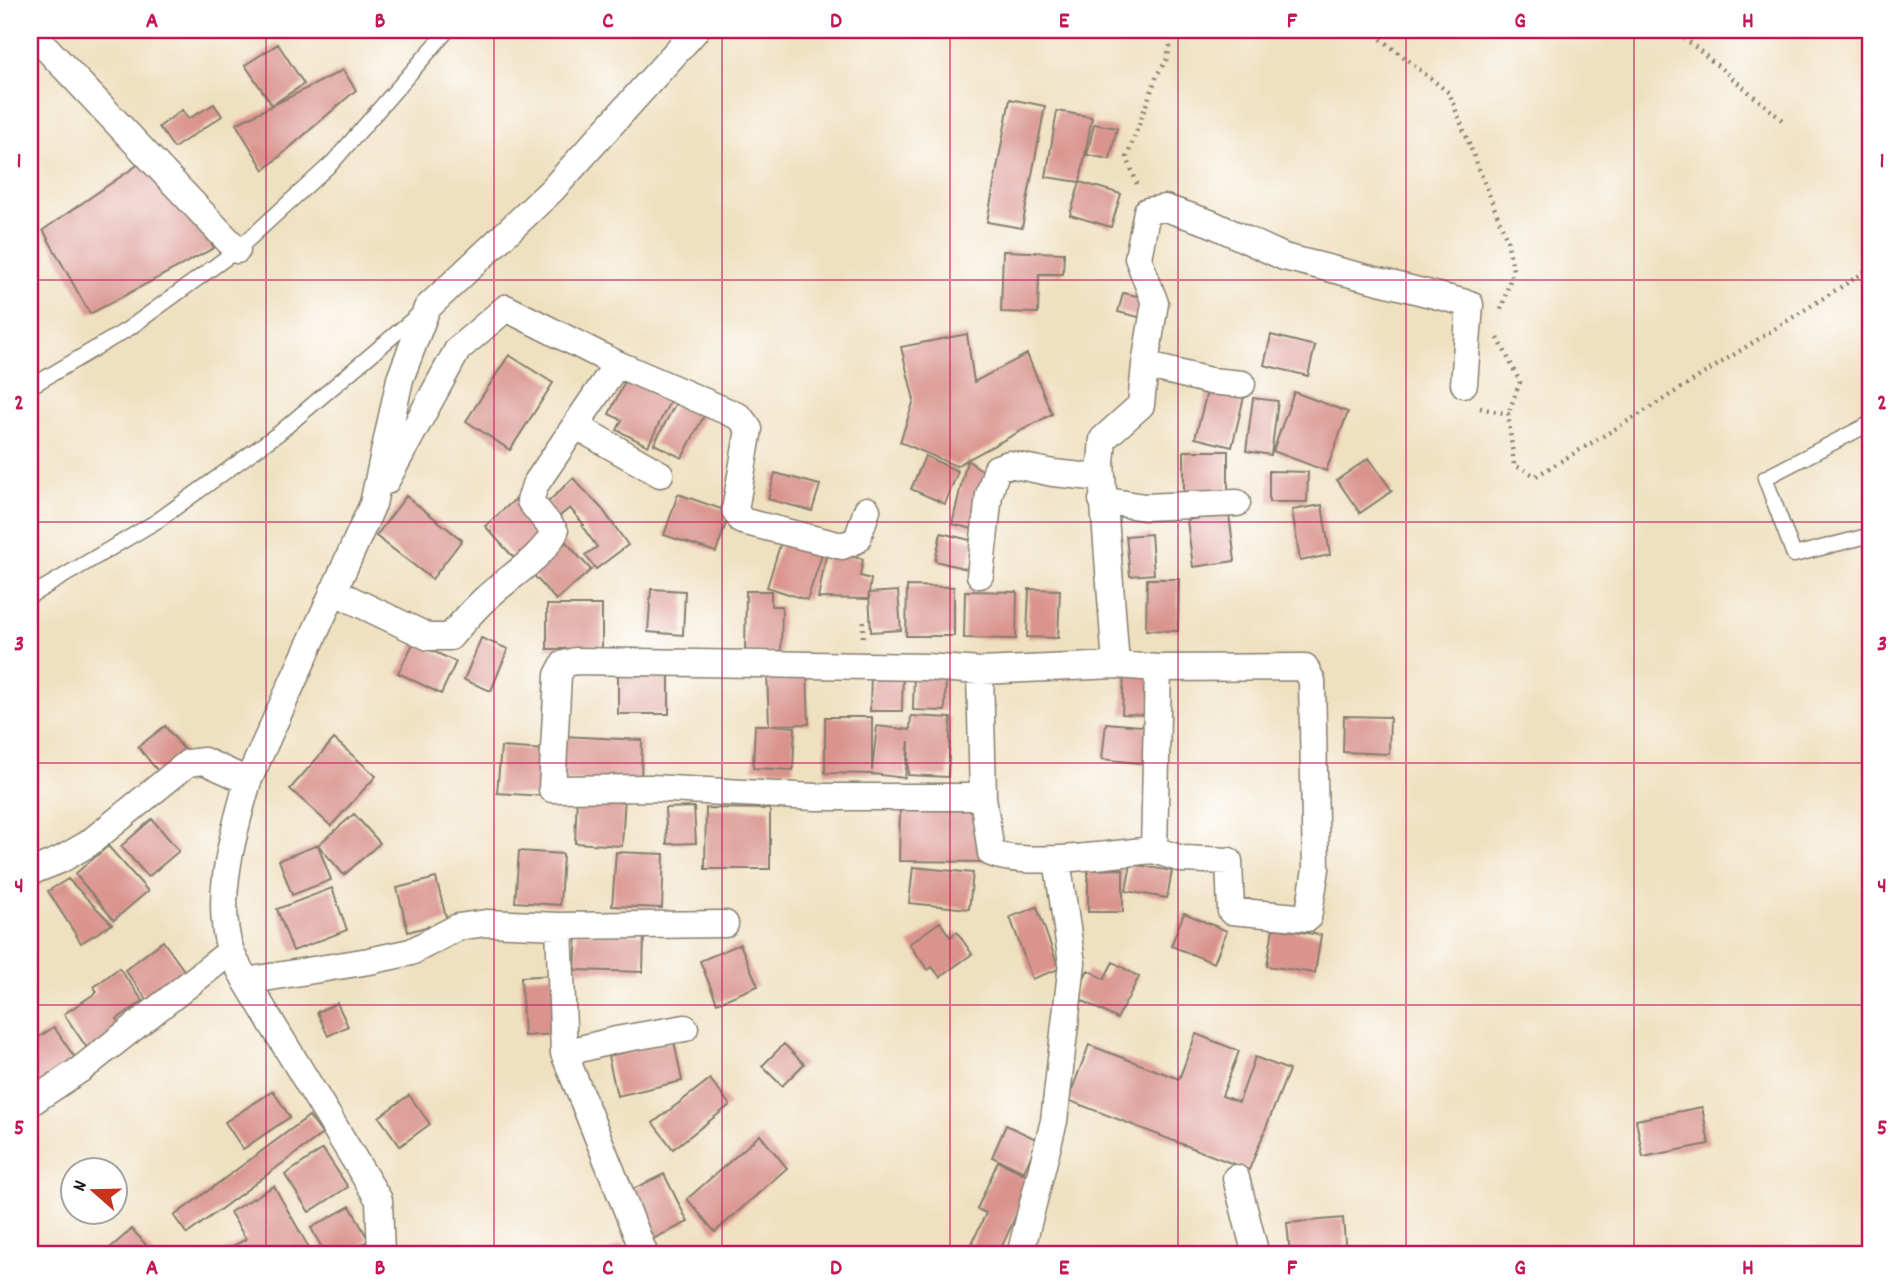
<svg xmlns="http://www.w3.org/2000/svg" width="1901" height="1285" font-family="Dekko,sans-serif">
<rect width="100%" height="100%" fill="#fff"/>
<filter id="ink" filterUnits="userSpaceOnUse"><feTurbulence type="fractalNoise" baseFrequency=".0143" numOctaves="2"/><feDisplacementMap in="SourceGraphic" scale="14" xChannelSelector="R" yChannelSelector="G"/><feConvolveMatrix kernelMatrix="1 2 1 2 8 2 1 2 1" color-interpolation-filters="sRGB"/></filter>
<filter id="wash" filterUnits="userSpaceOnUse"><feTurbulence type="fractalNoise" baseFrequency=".00686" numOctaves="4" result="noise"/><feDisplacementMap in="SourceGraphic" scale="28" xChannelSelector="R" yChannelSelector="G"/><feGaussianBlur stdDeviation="1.57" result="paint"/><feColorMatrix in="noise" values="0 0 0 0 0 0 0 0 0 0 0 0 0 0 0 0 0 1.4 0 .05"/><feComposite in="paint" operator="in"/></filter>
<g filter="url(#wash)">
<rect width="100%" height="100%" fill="#efe0c0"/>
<g id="blocks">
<!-- building -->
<path fill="#da948e" d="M278,44l26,40 -32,21 -27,-40z
M343,70l13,20 -92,80 -28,-46z
M1010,99l35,7 -23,122 -35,-6z
M214,104l8,12 -48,32 -15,-21 23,-17 6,9z
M1057,111l35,6 -12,65 -34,-5z
M1094,124l23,4 -7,31 -23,-4z
M142,162l38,34 34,52 -124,66 -47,-84z
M1080,182l41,12 -10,33 -41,-12z
M1003,251l61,2 -1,21h-24l-1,39 -37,-1z
M1123,293l24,5 -4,20 -25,-6z
M967,334l7,48 53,-28 25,60 -96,52 -56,-24 14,-42 -13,-53z
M1271,335l44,11 -7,30 -44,-11z
M509,355l44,28 -43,67 -44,-29z
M629,373l44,22 -25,51 -31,-16 5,-10 -13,-6z
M1208,388l36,9 -12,50 -37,-9z
M1294,392l54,20 -22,59 -53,-20z
M679,397l27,15 -24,46 -28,-14z
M1253,398l25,3 -7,54 -25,-4z
M1184,451h44v42h-44z
M925,456l33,15 -13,33 -34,-15z
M1369,458l23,33 -32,22 -23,-33z
M967,460l19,13 -13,56 -21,-5z
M1269,471l39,1 -1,30h-38z
M775,473l45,12 -8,26 -44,-12z
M573,478l30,32 25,35 -32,24 -11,-14 12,-8 -15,-21 2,-1 -14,-17 -13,10 -11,-14z
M678,494l52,18 -14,40 -52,-17z
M406,496l56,44 -30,39 -56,-43z
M519,496l26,37 -30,26 -30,-33z
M1322,505l8,50 -30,6 -8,-51z
M1229,514l6,47 -42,6 -6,-47z
M941,533l33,8 -7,28 -32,-8z
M1151,534l3,40 -24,2 -4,-40z
M566,542l25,28 -35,30 -25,-28z
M781,542l41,13 -15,45 -40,-13z
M827,551l36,8 -3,17 11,3 -3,20 -50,-1z
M1147,579h32l-1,52 -32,-1z
M907,586l47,1v49h-48z
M651,589l34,2 -2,44 -35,-3z
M1029,589l31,1 -2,48 -31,-1z
M746,591h25v15h11l-1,48 -36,-1z
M898,591l3,39 -30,2 -2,-39z
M965,591l52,1 -1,47 -52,-1z
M547,605h55v44h-55z
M481,638l27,11 -17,42 -27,-11z
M414,642l42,20 -15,32 -43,-21z
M807,669l2,55 -37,1 23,2 -2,43 -40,-2 2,-43h14l-2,-53z
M618,671h51v43h-51z
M871,671h32l-1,40h-32z
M914,672l32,1 -1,38 -32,-1z
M1124,673l29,2 -3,40 -28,-1z
M911,716l40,2 -3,59 -40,-2 1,-34 -4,37 -33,-4 -47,-1v-56h47v54l5,-45 33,4z
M1344,716l46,1 -1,37 -46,-2z
M1106,723l46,4 -4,37 -46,-5z
M165,726l21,26 -24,24 -24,-29z
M562,736l80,4 -1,44 -79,-4z
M334,739l42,37 -45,50 -41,-37z
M501,747l45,3 -3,46 -46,-3z
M577,793l48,2 -3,51 -47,-3z
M694,807l2,36 -29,1 -2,-36z
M706,808l64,1v60h-65z
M900,808l86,2 -1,52 -86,-1z
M354,814l26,29 -36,32 -26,-30 13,35 -39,15 -13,-35 39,-15z
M152,819l27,32 -31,26 -27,-31z
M108,846l40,45 -34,29 -39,-46z
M519,851l44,3 -3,51 -45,-3z
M616,852l48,2 -2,54 -50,-2z
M1131,864l41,7 -5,27 -41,-7z
M913,867l60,6 -4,36 -60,-6z
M1123,869v43h-35v-42z
M436,878l11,43 -39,11 -11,-44z
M68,879l44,45 -31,19 -33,-52z
M332,888l15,42 -54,21 -16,-42z
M1037,907l22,62 -27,10 -22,-62z
M1184,913l43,18 -13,32 -43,-17z
M940,922l10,15 7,-5 15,22 -32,23 -8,-10 -4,3 -19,-26z
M1273,928l48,7 -6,38 -48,-7z
M577,932l67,2 -1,38 -68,-2z
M163,941l25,35 -38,28 -25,-34z
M740,944l18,42 -41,17 -17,-42z
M1113,962l26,15 -22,42 -43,-23 14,-26 16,9z
M119,968l24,33 -26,18 6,9 -34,23 -25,-37 33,-22 -3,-5z
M555,975l2,59 -33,2 -3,-59z
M337,1003l11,23 -20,10 -11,-24z
M54,1027l23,34 -47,31v-49z
M1196,1034l43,17 -17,45 17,6 16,-45 34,13 -40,100 -181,-70 21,-55 90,34z
M674,1041l8,40 -65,15 -9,-40z
M784,1044l20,20 -22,22 -20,-20z
M710,1079l20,26 -57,44 -20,-26z
M273,1091l17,26 -47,32 -18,-27z
M409,1095l21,29 -30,22 -21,-29z
M1702,1107l7,37 -66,13 -7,-37z
M309,1116l13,18 -135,100 -13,-18z
M1006,1125l32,15 -14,32 -32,-15z
M760,1135l27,33 -72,64 -28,-33z
M323,1149l25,38 -39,25 -24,-37z
M998,1161l35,17 -35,77h-22l-8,-3 18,-39 -9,-4z
M664,1174l24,48 -35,17 -24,-48z
M274,1186l39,69h-96l29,-16 -16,-27z
M350,1206l19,35 -9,4 6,10h-40l-15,-27z
M1343,1218l3,37h-56l-3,-32z
M132,1229l23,26h-53z
M621,1244l7,11h-27z"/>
</g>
</g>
<g filter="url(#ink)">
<use href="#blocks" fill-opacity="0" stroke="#867e6e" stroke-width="2"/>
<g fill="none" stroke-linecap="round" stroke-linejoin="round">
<defs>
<path id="service" d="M30,387l98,-58 109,-79 96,-88 115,-132
M1871,423l-106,55 29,77 77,-20
M30,596l127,-75 122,-88 141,-120"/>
<path id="minor" d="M32,30l1,4 204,216
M1145,365l65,16 32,3
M576,426l84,48
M386,481l72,-132 48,-41 111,56 123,53 9,12 -14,81 7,11 100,25 15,-6 10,-30
M1102,500l42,7 93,-4
M980,575l9,-80 8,-27 12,-4 44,9 49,5
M333,591l96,46h21c11,-13 22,-26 34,-37 23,-22 56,-40 71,-68l-25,-31 5,-16 82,-121
M1116,665l-15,-202 2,-24 38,-34 4,-40 10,-62 -17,-45 9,-47 18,-3 45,15 74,34 186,47 -6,80
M980,671l3,126 8,56c33,15 124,0 163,-3
M983,797h-168l-164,-9 -99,1 6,-114 6,-11 11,-3 351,6 54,4 136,-6 42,3 147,-1 7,14 4,188 -8,49 -77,-7 -2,-50 -47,-2 -28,-9 4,-182
M30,872l30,-12 28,-16 100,-81 16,-2 44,20
M559,926l5,127 81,202
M246,981l123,-20 42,-9 47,-25 28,-4 73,3 166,-2
M564,1053l52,-13 69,-12
M30,1103l51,-34 150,-118
M1236,1178l20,77
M381,1255l-2,-55 -133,-219c-5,-10 -11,-19 -15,-29 -18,-50 3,-122 17,-171l125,-277 27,-125 27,-71 125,-118 144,-160
M1020,1255l34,-134 18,-158 -15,-104"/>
</defs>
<!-- service casing -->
<use href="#service" stroke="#867e6e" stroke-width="17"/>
<!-- minor casing -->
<use href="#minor" stroke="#867e6e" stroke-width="29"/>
<!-- path -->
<path stroke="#867e6e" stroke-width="4.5" stroke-dasharray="2 5" stroke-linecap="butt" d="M1370,30l79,63 58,147 6,30 -12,40
M1672,30l15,10 95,80
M1137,184l-10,-27 30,-82 10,-16 7,-29
M1498,338l22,44 -12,32
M1480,408l28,6 6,51 22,11 104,-62 231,-146
M863,637l1,-20"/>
<!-- service -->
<use href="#service" stroke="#fff" stroke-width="14"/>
<!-- minor -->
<use href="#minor" stroke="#fff" stroke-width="26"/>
</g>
</g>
<!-- grid -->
<path fill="none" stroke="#c2185b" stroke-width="2" stroke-opacity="0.55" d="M266,30v1225M494,30v1225M722,30v1225M950,30v1225M1178,30v1225M1406,30v1225M1634,30v1225M30,280h1841M30,522h1841M30,763h1841M30,1005h1841"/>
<!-- margin -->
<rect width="1901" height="1285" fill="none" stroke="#fff" stroke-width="77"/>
<!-- north arrow -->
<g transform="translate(94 1191) rotate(290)"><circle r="33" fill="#ffffff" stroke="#a4a4a4" stroke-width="2"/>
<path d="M0-5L12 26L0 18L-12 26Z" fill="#c8321e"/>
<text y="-10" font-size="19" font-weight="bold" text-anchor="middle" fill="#1c1c1c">N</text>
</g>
<rect x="38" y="38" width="1824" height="1208" fill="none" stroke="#c2185b" stroke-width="2.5"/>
<g font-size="23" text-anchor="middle" font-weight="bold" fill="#c2185b">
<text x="152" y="27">A</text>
<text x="380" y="27">B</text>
<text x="608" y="27">C</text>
<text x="836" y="27">D</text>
<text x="1064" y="27">E</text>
<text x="1292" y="27">F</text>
<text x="1520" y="27">G</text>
<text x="1748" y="27">H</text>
<text x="19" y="167">1</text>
<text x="1882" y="167">1</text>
<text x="19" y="409">2</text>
<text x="1882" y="409">2</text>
<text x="19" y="650">3</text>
<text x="1882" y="650">3</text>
<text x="19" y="892">4</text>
<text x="1882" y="892">4</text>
<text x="19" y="1134">5</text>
<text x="1882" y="1134">5</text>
<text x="152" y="1274">A</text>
<text x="380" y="1274">B</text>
<text x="608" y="1274">C</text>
<text x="836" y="1274">D</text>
<text x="1064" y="1274">E</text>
<text x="1292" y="1274">F</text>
<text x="1520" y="1274">G</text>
<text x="1748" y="1274">H</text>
</g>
</svg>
